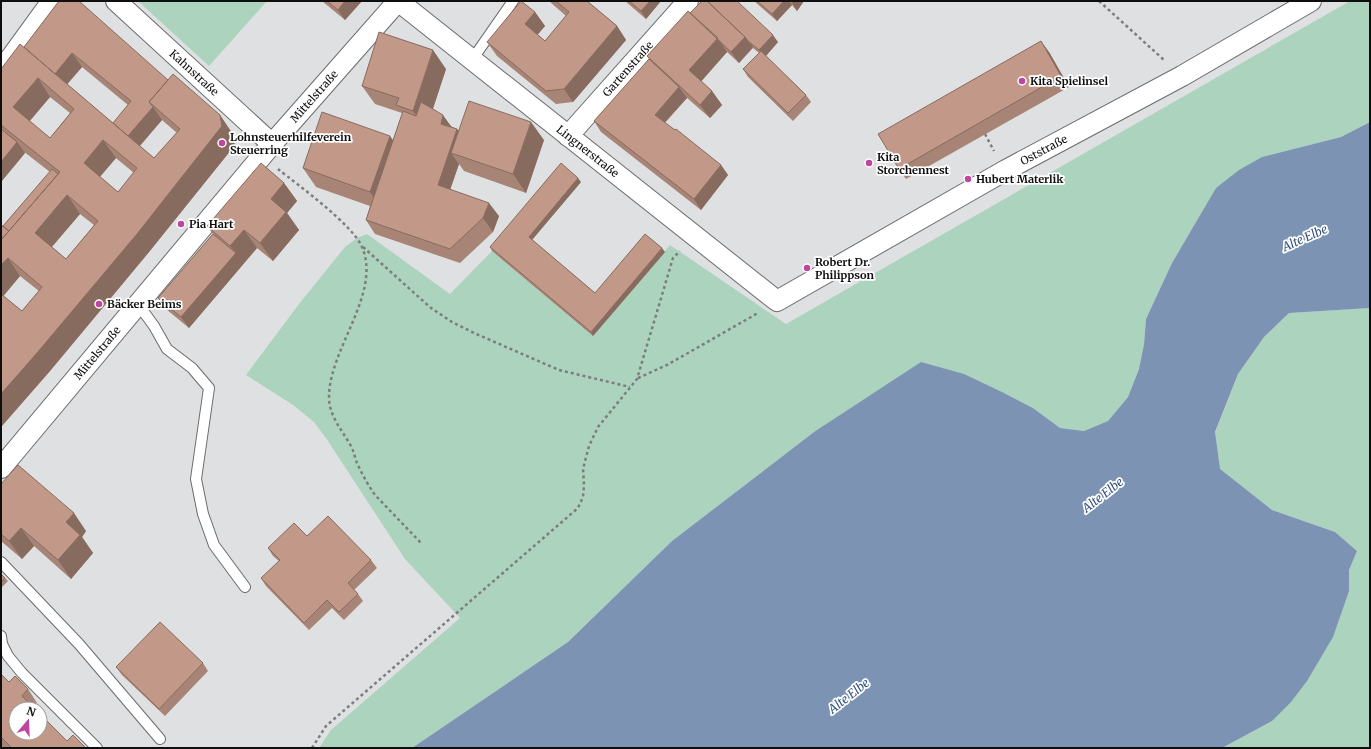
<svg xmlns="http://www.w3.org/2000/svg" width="1371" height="749" font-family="Merriweather,serif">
<rect width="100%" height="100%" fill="#dfe0e2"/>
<!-- green -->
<path fill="#acd3be" d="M138,1h129l-58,65z
M1350,1h20v121l-29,15 -79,20 -46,31 -44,75 -26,56 -2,25 -5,25 -11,28 -20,24 -24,10 -24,-3 -27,-20 -29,-15 -190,39 -142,109 -104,101 -156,106h-93l12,-18 129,-112 -55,-59 -79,-121 -12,-16 -21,-17 -47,-30 53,-71 46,-57 12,-9 10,-4 83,60 42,-43 101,85 77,-91 116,79z
M1370,308v440h-148l50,-27 77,-130v-21l8,-19 -22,-19 -63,-22 -53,-41 -4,-36 23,-59 26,-37 25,-24z"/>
<!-- water -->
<path fill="#7d93b3" d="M1370,122v186l-81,5 -25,24 -26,37 -23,58 5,37 52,41 63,22 22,19 -8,19v21l-16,46 -26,44 -16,21 -19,19 -50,27h-810l156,-106 104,-101 142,-109 107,-70 43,12 40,19 29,15 27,20 24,3 24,-10 20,-24 11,-28 5,-25 2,-25 26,-56 44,-75 23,-18 23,-13 79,-20z"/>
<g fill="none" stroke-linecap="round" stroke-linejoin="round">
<defs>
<path id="service" d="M472,60l41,-59
M138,304l16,22 13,23 25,19 17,20 -13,91 7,35 11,31 31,42
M1,562l78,82 81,95
M1,636l1,8 6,12 14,17 75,75"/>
<g id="minor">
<path id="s1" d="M116,1l156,143"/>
<path id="s2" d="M398,1l379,300 229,-131 176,-94 129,-75"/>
<path d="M1,71l51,-70"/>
<path id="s3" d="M568,136l120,-135"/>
<path id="s4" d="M1,468l271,-324 126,-143"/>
</g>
</defs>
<!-- service casing -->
<use href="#service" stroke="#6a6b6c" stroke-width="12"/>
<!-- minor casing -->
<use href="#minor" stroke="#6a6b6c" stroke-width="22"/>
<!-- path -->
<path stroke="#7c7d7e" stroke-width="2.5" stroke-dasharray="3 3" stroke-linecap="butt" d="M1099,1l65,59
M985,134l9,17
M278,169c20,16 75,56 84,78 20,46 -33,102 -33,150 0,19 13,33 22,49 3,6 4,12 6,17 5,11 11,22 18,32l46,48
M363,247l68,61 21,14 22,11 85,37 71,17
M638,378l29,-13 91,-52
M312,748l14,-22 252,-218 5,-11 1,-12 -1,-16 6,-23 9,-19 39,-48 36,-121 7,-7"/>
<!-- service -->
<use href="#service" stroke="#fff" stroke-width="10"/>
<!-- minor -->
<use href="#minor" stroke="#fff" stroke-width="20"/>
</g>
<!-- wall -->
<path fill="#a78475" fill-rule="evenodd" d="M59,1l109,79 52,35 12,18 3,12 -86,107 -99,119 -49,56v-202l2,1 47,-54 -27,-21 2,2 -24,29v-113l23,-22zM82,67l46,38 -15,18 -46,-39zM50,97l20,16 -20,25 -20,-17zM162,120l15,13 -23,25 -14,-12zM116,158l18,15 -16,19 -18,-15zM80,214l14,11 -28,34 -14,-12zM20,276l19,15 -17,20 -19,-15z
M322,1h40l-17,19z
M549,1h38l30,25 9,14 -53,62 -17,2 -59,-48 -10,-14 48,-30 10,14 -8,8 8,7 21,-25z
M625,1h36l-15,18z
M754,1h50l-7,10 -5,-6 -15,16z
M690,13l88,29 -12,14 40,39 5,7 -18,19 -45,-44 -5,-8 16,-16 -6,-5 -14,15 -12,-11 -26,29 11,10 10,14 -12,13 -24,-21 1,1 -22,25 56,42 7,10 -27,35 -100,-78 -7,-11 55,-62 -2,-3z
M1049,52l20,35 -163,92 -7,-10z
M446,69l-13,40 19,18 5,2 2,2 85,9 -18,53 -62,-22 -5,-7 -9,25 49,27 -6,16 -33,31 -85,-29 -9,-14 4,-14 -54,-19 -13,-19 90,-28 9,-26v-1l-27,-9 -13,-18z
M581,182l-49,58 63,53 70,-41 -72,84 -101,-85 -2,-4z
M284,183l13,18 -10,12 12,17 -26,31 -16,-13 -68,80 -23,-19 -8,-11 55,-64 -6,-8z
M1,484l85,47 -4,6 11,16 -22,26 -37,-33 -12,13 -21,-18z
M307,536l64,24 6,8 -23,22 4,4 5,7 -19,19 -12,-12 -23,22 -43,-44 -5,-8 18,-17 -6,-5 -5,-8z
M1,574l7,7 -7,7z
M203,663l5,8 -43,45 -43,-41 -6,-8z
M1,674l8,8 19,7 9,14 -4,4 34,34 19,7h-85z"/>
<!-- shaded-wall -->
<path fill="#886b5f" d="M345,1h17l-17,19 -7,-10z
M650,1h11l-15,18 -5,-8z
M784,1h5l3,4 -15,16 -5,-7z
M794,1h10l-7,10 -5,-8z
M535,12l10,14 -10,12 -10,-14z
M617,26l9,14 -53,62 -9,-13z
M773,35l5,7 -14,16 -5,-8z
M745,37l8,10 -14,16 -8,-11z
M718,38l9,14 -28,32 -10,-14z
M1041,41l8,11 20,35 -8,-11z
M433,50l13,19 -20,60 -13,-18z
M72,53l10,14 -18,21 -10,-14z
M38,78l12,19 -24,28 -13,-18z
M679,87l8,11 -25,27 -7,-10z
M712,91l10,14 -12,13 -10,-13z
M153,107l9,13 -26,30 -9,-13z
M220,115l12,18 3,12 -86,107 -99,119 -49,56v-33z
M443,115l10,14 -12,-5z
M531,122l13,18 -18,53 -13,-19z
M457,129l10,14 -16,10 8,11 -12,35 -9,-14z
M390,136l13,18 -20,56 -13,-18z
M103,140l13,18 -20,23 -12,-18z
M17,142l8,11 -24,29v-20z
M721,165l7,10 -27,35 -7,-11z
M578,178l3,4 -50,59 -2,-4z
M68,182v14l12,18 -32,37 -40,7 12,18 -19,23v-50z
M284,183l13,18 -10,12 12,17 -26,31 -13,-18 11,-44z
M489,203l10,13 -6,16 -10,-14z
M244,230l13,18 -68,80 -8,-11 55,-64 -6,-7z
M662,248l3,4 -72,84 -2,-4z
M74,513l12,18 -4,6 11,16 -22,26 -13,-19 8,-38z
M21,528l13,18 -12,13 -13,-18z"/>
<!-- building -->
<path fill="#c29988" stroke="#886b5f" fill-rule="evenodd" d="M59,1h20l89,79 -19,22 4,5 -25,29 -15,-13 18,-22 -59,-48 -17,21 -31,-27z
M327,1h18l-7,9z
M521,1l14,11 -10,12 20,17 24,-29 -13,-11h31l30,25 -53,63 -18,2 -59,-49z
M629,1h21l-9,10z
M702,1h5l38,36 -14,15 -41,-39z
M707,1h30l36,34 -14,15 -11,-9 -3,-4z
M757,1h27l-12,13z
M688,11l30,27 -29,32 23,21 -12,14 -53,-49z
M379,32l54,18 -20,61 -17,-6 3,-7 -37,-12z
M1041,41l20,35 -162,93 -21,-35z
M20,44l134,114 26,-29 -31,-27 24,-28 47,41 2,11 -85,108 -100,119 -36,41v-100l21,17 20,-24 -34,-29 -7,7v-25l59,-68 -59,-47v-56zM38,78l36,31 -24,29 -37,-31zM103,140l34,28 -19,24 -34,-29zM67,195l31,26 -32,38 -31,-26z
M761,51l45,44 -18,18 -45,-44z
M649,59l30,28 -24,28 20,15 1,-1 45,36 -27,34 -100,-78z
M469,101l62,21 -18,52 -62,-21z
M421,102l22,13 -2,9 16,5 -19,56 51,18 -6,15 -33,31 -84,-29 37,-109 13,5z
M322,112l68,24 -20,56 -67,-24z
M1,129l16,13 -16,20z
M261,163l23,20 -13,16 15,13 -26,31 -16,-13 -14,16 -23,-20z
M561,163l17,15 -49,59 66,56 50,-59 17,14 -71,84 -101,-85z
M52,169l6,5 -49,57 -6,-5z
M1,225l8,6 -8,9z
M213,234l23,19 -55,64 -23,-19z
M18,465l56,48 -8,9 14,13 -22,25 -37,-32 -12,13 -8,-7v-50z
M328,516l43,44 -23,23 10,11 -19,18 -12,-12 -23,23 -43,-45 19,-18 -12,-12 26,-25 13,13z
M1,574l4,4 -4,4z
M160,622l43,41 -44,46 -43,-42z
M1,674l8,8 6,-6 13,13 -6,7 13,13h-19v24h24v-19l27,27 6,-6 13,13h-74l-11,-11z"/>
<!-- markers -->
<g fill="#bd479e" stroke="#fff" stroke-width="1.5">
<circle cx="1022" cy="81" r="4"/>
<circle cx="222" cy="143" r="4"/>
<circle cx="869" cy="163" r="4"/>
<circle cx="968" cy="179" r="4"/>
<circle cx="181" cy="224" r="4"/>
<circle cx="807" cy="268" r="4"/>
<circle cx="99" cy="304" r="4"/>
</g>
<g text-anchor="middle" stroke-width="3.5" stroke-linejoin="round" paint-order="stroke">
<!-- street labels -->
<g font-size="11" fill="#0e0e0f" stroke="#fff">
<text dy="4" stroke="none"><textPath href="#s3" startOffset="90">Gartenstraße</textPath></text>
<text dy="4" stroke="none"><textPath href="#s1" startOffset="106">Kahnstraße</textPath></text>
<text dy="4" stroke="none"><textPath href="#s4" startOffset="486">Mittelstraße</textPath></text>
<text dy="4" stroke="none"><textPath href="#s2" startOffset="790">Oststraße</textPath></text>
<text dy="4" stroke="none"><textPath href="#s2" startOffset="242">Lingnerstraße</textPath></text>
<text dy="4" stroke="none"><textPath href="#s4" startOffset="150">Mittelstraße</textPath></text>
</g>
<!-- poi labels -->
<g font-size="11" font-weight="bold" fill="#0e0e0f" stroke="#fff" text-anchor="start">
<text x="1030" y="85">Kita Spielinsel</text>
<text x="230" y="141">Lohnsteuerhilfeverein<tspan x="230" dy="13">Steuerring</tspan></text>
<text x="877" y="161">Kita<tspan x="877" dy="13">Storchennest</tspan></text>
<text x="976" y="183">Hubert Materlik</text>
<text x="189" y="228">Pia Hart</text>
<text x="815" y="266">Robert Dr.<tspan x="815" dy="13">Philippson</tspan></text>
<text x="107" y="308">Bäcker Beims</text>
</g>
<!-- water labels -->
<g font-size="12" font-style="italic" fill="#32517e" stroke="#fff">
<text transform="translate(1305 238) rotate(-24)" y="4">Alte Elbe</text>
<text transform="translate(1103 495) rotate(-38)" y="4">Alte Elbe</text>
<text transform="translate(849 696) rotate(-38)" y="4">Alte Elbe</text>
</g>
</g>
<!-- border -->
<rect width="1371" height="749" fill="none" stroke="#0e0e0f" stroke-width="4"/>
<!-- north arrow -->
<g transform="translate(28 721) rotate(19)"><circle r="19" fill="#ffffff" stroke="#9f9f9f"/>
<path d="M0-3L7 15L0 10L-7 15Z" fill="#bd479e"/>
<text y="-6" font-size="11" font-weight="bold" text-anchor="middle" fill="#0e0e0f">N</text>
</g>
</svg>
